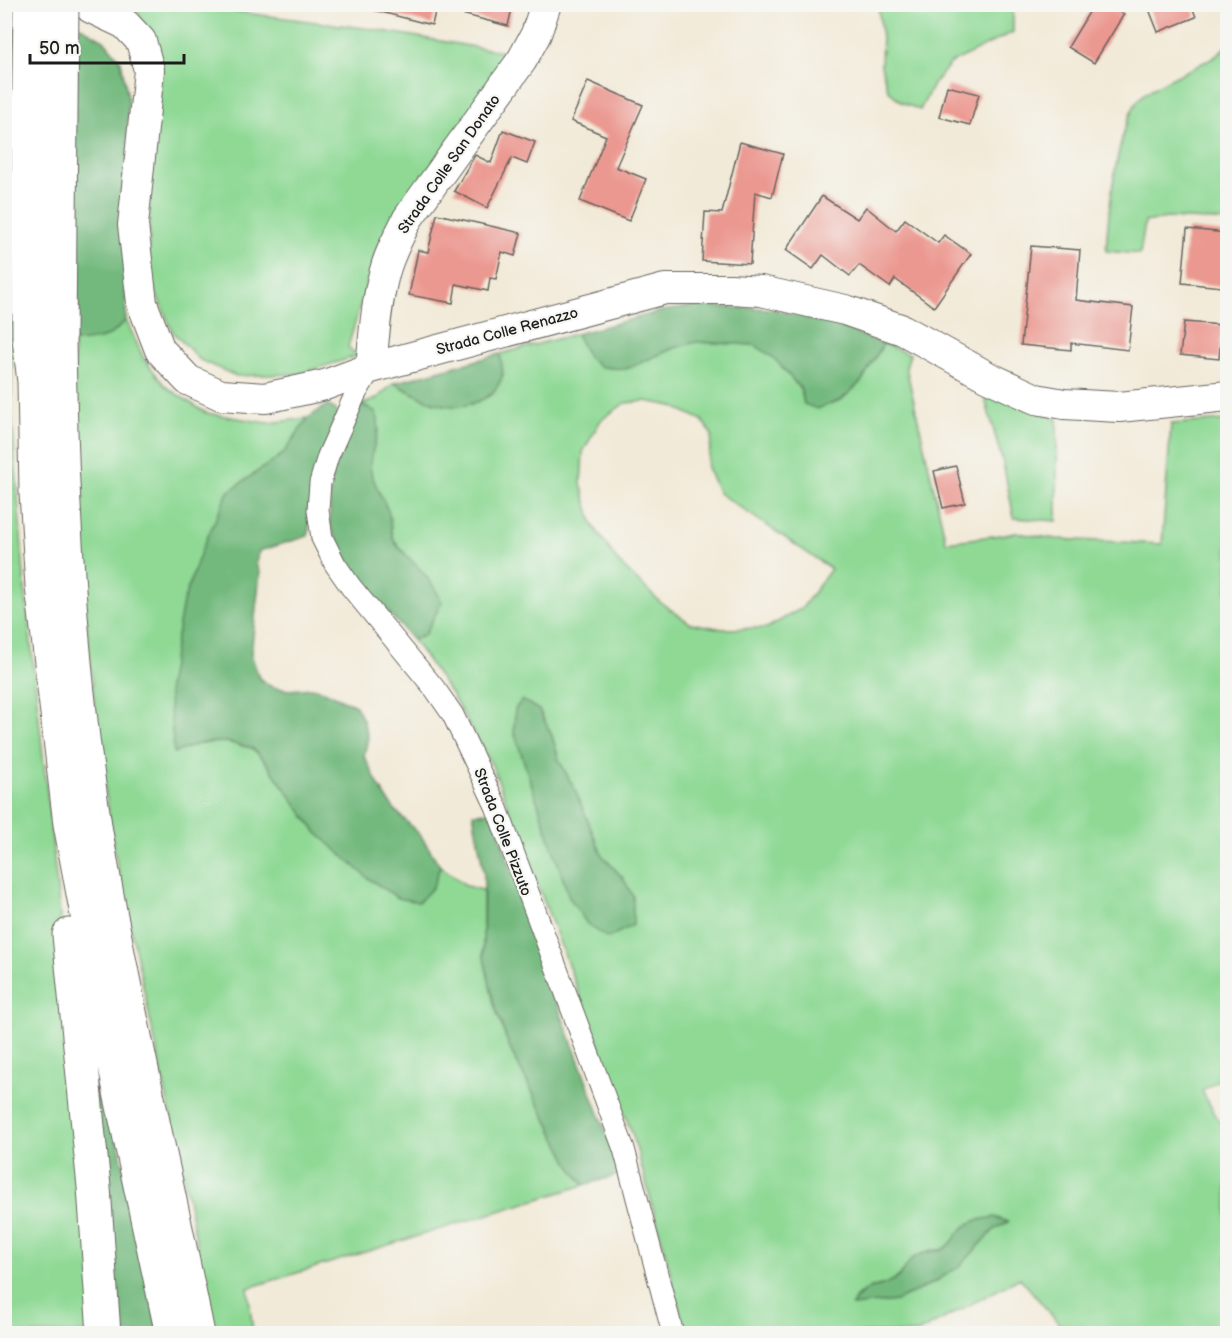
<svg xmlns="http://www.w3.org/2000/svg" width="1232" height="1338" font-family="'Balsamiq Sans',sans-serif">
<rect width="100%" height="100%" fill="#f6f6f2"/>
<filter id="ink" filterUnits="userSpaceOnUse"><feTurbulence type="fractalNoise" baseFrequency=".0167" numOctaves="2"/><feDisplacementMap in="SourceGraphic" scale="12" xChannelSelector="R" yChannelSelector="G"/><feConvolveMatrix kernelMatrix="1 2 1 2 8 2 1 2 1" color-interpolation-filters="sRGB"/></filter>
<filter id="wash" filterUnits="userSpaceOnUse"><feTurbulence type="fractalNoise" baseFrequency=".008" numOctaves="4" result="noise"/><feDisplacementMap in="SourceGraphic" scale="24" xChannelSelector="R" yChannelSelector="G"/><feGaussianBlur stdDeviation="1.35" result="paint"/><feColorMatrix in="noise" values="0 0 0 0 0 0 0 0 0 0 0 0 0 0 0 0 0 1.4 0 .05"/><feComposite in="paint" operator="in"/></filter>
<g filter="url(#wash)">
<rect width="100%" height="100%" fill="#f2ead8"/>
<!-- green -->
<path fill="#8fd995" stroke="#567a58" stroke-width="1.5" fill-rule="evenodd" d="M99,5h82l191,24 131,23 4,11 -112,152 -18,33 -29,99 10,9 -60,18 -62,2 -36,-16 -27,-28 -24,-55 1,-105 12,-109 -25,-52z
M878,5h135v27l-62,31 -17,20 -14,27 -19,-8 -13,-12 -7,-24 1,-28z
M1227,45v176l-60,-3 -22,4 -5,32 -34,-3c2,-35 11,-134 37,-156 22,-18 68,-30 84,-50z
M8,237l8,3 -5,167 14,181 61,570 12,175 -93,1 -1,-1081z
M126,320l18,39 22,28 40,26 62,10 40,-5 -25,36 -55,38 -53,260 26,-9 25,-1 26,6 13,13 52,72 26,21 90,33 7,-21 27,20 16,4v63l11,51 16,45 61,118 13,18 -336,103 5,45h-39l-30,-155 -70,-328 -17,-120 -14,-146 -10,-163 1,-79c28,-3 33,-1 52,-22z
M576,334l12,23 14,10 24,2 48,-21 22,-6 59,3 19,13 27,32 3,14 57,-22 22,-38 27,10 -4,13 40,175 71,-9 39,6 106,5 9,-120 56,-4 1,653 -26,18 25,44v198h-160l-47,-55 -103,55h-232l-20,-82 -32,-115 -140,-369 -41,-72 -39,-55 12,-6 17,-32c-13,-27 -28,-36 -46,-59 -6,-6 -5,-18 -7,-26 -4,-18 -20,-34 -19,-52 0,-13 6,-25 9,-36l-18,-24 15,-6 18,-16 40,20 39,1 20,-10 10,-18 -3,-22zM646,401l26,5 30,14 10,15 -5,33 12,25 112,76 -29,39 -35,20 -44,1 -33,-6 -30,-21 -42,-40 -25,-37 -12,-41 2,-32 18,-32 24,-17zM522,701l17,9 13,26 7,24 16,30 27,65 -45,3 -15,-41zM977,1220l30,2 -12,7 -35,37 -64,35 -44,4 5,-9 13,-8 18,-5 12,-7 10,-15 20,-11h14l10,-10 10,-13z
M993,396l64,23v102l-43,-3 -11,-55 -18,-64z"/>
<!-- forest -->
<path fill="#73b97e" stroke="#486a4d" stroke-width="1.5" d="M74,23l30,17 17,21 7,37 -2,222c-19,21 -24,19 -52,22z
M695,306l77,3 66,17 45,18 -22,38 -20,18 -24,9 -13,-5 -3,-15 -27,-31 -19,-13 -59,-3 -22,6 -48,21 -25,-2 -13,-10 -12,-23 86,-23z
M500,354c1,7 4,17 2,23 -9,26 -42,34 -66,26 -15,-4 -29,-13 -42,-20z
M327,405l9,5 4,10 -28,69 -4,47 -49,15 -3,13 4,9 -9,81 8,24 13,9 17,3 23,-2 12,3 32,15 7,14 5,17 -4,19 15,30 15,23 27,27 19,30 -7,21 -14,15 -21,-4 -29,-19 -52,-46 -52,-72 -13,-13 -26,-6 -25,1 -27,10 -6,-66 15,-85 19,-53 26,-57 55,-38 25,-36z
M361,405c36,8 4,46 10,67 4,15 13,27 18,42 2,8 1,20 5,27 3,6 11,12 15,17 15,15 24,25 33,44l-17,32 -12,6 -69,-78 -14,-38v-42l9,-35z
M522,700l17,10 13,26 7,24 16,30 27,65 21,23 10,18v29l-25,13 -21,-14 -18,-27 -55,-165 1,-23z
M492,812l58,173 72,189 -38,11 -13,-18 -61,-118 -16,-45 -11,-51 1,-80 -11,-60z
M99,1052l60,281h-48l-17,-241z
M994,1217l14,5 -13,7 -35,37 -27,17 -37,18 -44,5c11,-22 28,-16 45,-28 7,-5 9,-13 14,-18 13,-11 26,-7 34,-12 9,-5 12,-15 19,-21 8,-7 20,-8 30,-10z"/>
<g id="blocks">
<!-- building -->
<path fill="#eb9890" d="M373,4h64l-5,21 -59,-15z
M446,4h67l-5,22 -62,-16z
M1094,4h13l17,10 -30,49 -26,-16z
M1147,4h44l5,13 -38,15z
M588,81l55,24 -27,62 30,12 -17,42 -49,-20 26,-65 -35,-15z
M947,86l32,8 -9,31 -31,-8z
M503,130l32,12 -8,22 -15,-6 -25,50 -33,-17 21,-36 16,8z
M740,142l43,12 -11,43 -17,-5 -5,72 -48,-3 3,-49 17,1z
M822,196l35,23 9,-12 30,24 9,-12 33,24 6,-8 27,19 -37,53 -39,-28 -5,8 -31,-22 -9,11 -27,-21 -10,14 -27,-19z
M437,214l84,19 -6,23 -13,-4 -6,27 -6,-1 -2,13 -32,-7 -3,19 -44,-8 9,-45 10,2z
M1187,229l40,4 -5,54 -40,-4z
M1031,246l49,4 -4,50 57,7 -5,43 -57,-7v7l-50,-5z
M1184,322l38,3 -3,34 -39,-4z
M956,466l9,37 -22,5 -9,-37z"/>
</g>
</g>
<g filter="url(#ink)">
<use href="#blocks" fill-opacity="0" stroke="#67645e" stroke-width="1.5"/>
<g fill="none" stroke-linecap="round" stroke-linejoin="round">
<!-- secondary-tunnel -->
<path stroke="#c7c1b2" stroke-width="30" stroke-dasharray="30 15" stroke-linecap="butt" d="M4,38l17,-18 28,-11"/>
<defs>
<path id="street" d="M371,368l-15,25 -28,63 -8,27 -2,27 4,28 13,26 16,23 84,102 18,26 43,91 128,343 49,185"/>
<path id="secondary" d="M91,8l34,16 16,17 8,29 -16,155 9,78 18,47 28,30 33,15 44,3 60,-13 46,-17 294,-79h66l30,2 84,19 58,20 85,47 48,22 28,5 55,3 109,-11
M371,368c3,-31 5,-63 13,-94 5,-20 15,-38 24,-56l114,-158 14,-26 10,-30"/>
<path id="highway" d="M59,337c2,166 11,331 37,495 28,168 68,334 102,502
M29,338l5,44 2,111 6,93 28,238 50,268 52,242
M69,935l25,252 10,147"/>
</defs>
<!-- street casing -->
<use href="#street" stroke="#67645e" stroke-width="23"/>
<!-- secondary casing -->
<use href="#secondary" stroke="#67645e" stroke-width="32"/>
<!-- highway casing -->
<use href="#highway" stroke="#67645e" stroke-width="35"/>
<!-- street -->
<use href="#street" stroke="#fff" stroke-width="21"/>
<!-- secondary -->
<use href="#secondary" stroke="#fff" stroke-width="30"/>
<!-- highway -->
<use href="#highway" stroke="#fff" stroke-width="33"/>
<defs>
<path id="highway-bridge" d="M59,337l3,-333
M29,338l-1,-185 2,-149"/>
</defs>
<!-- highway-bridge casing -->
<use href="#highway-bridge" stroke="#67645e" stroke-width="35" stroke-linecap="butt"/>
<!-- highway-bridge -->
<use href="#highway-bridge" stroke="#fff" stroke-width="33"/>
</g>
</g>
<g text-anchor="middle" stroke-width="4.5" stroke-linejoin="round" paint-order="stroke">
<!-- street labels -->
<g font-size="15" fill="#1c1c1c" stroke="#f6f6f2">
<text transform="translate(449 164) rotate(-55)" y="5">Strada Colle San Donato</text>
<text transform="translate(507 331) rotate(-15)" y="5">Strada Colle Renazzo</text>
<text transform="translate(503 832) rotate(69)" y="5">Strada Colle Pizzuto</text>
</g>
</g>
<!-- margin -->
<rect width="1232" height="1338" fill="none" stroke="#f6f6f2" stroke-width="24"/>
<!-- scale -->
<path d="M30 54v9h154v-9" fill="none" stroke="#1c1c1c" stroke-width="3"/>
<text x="39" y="54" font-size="18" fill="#1c1c1c" stroke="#f6f6f2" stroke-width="4.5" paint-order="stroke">50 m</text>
</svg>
